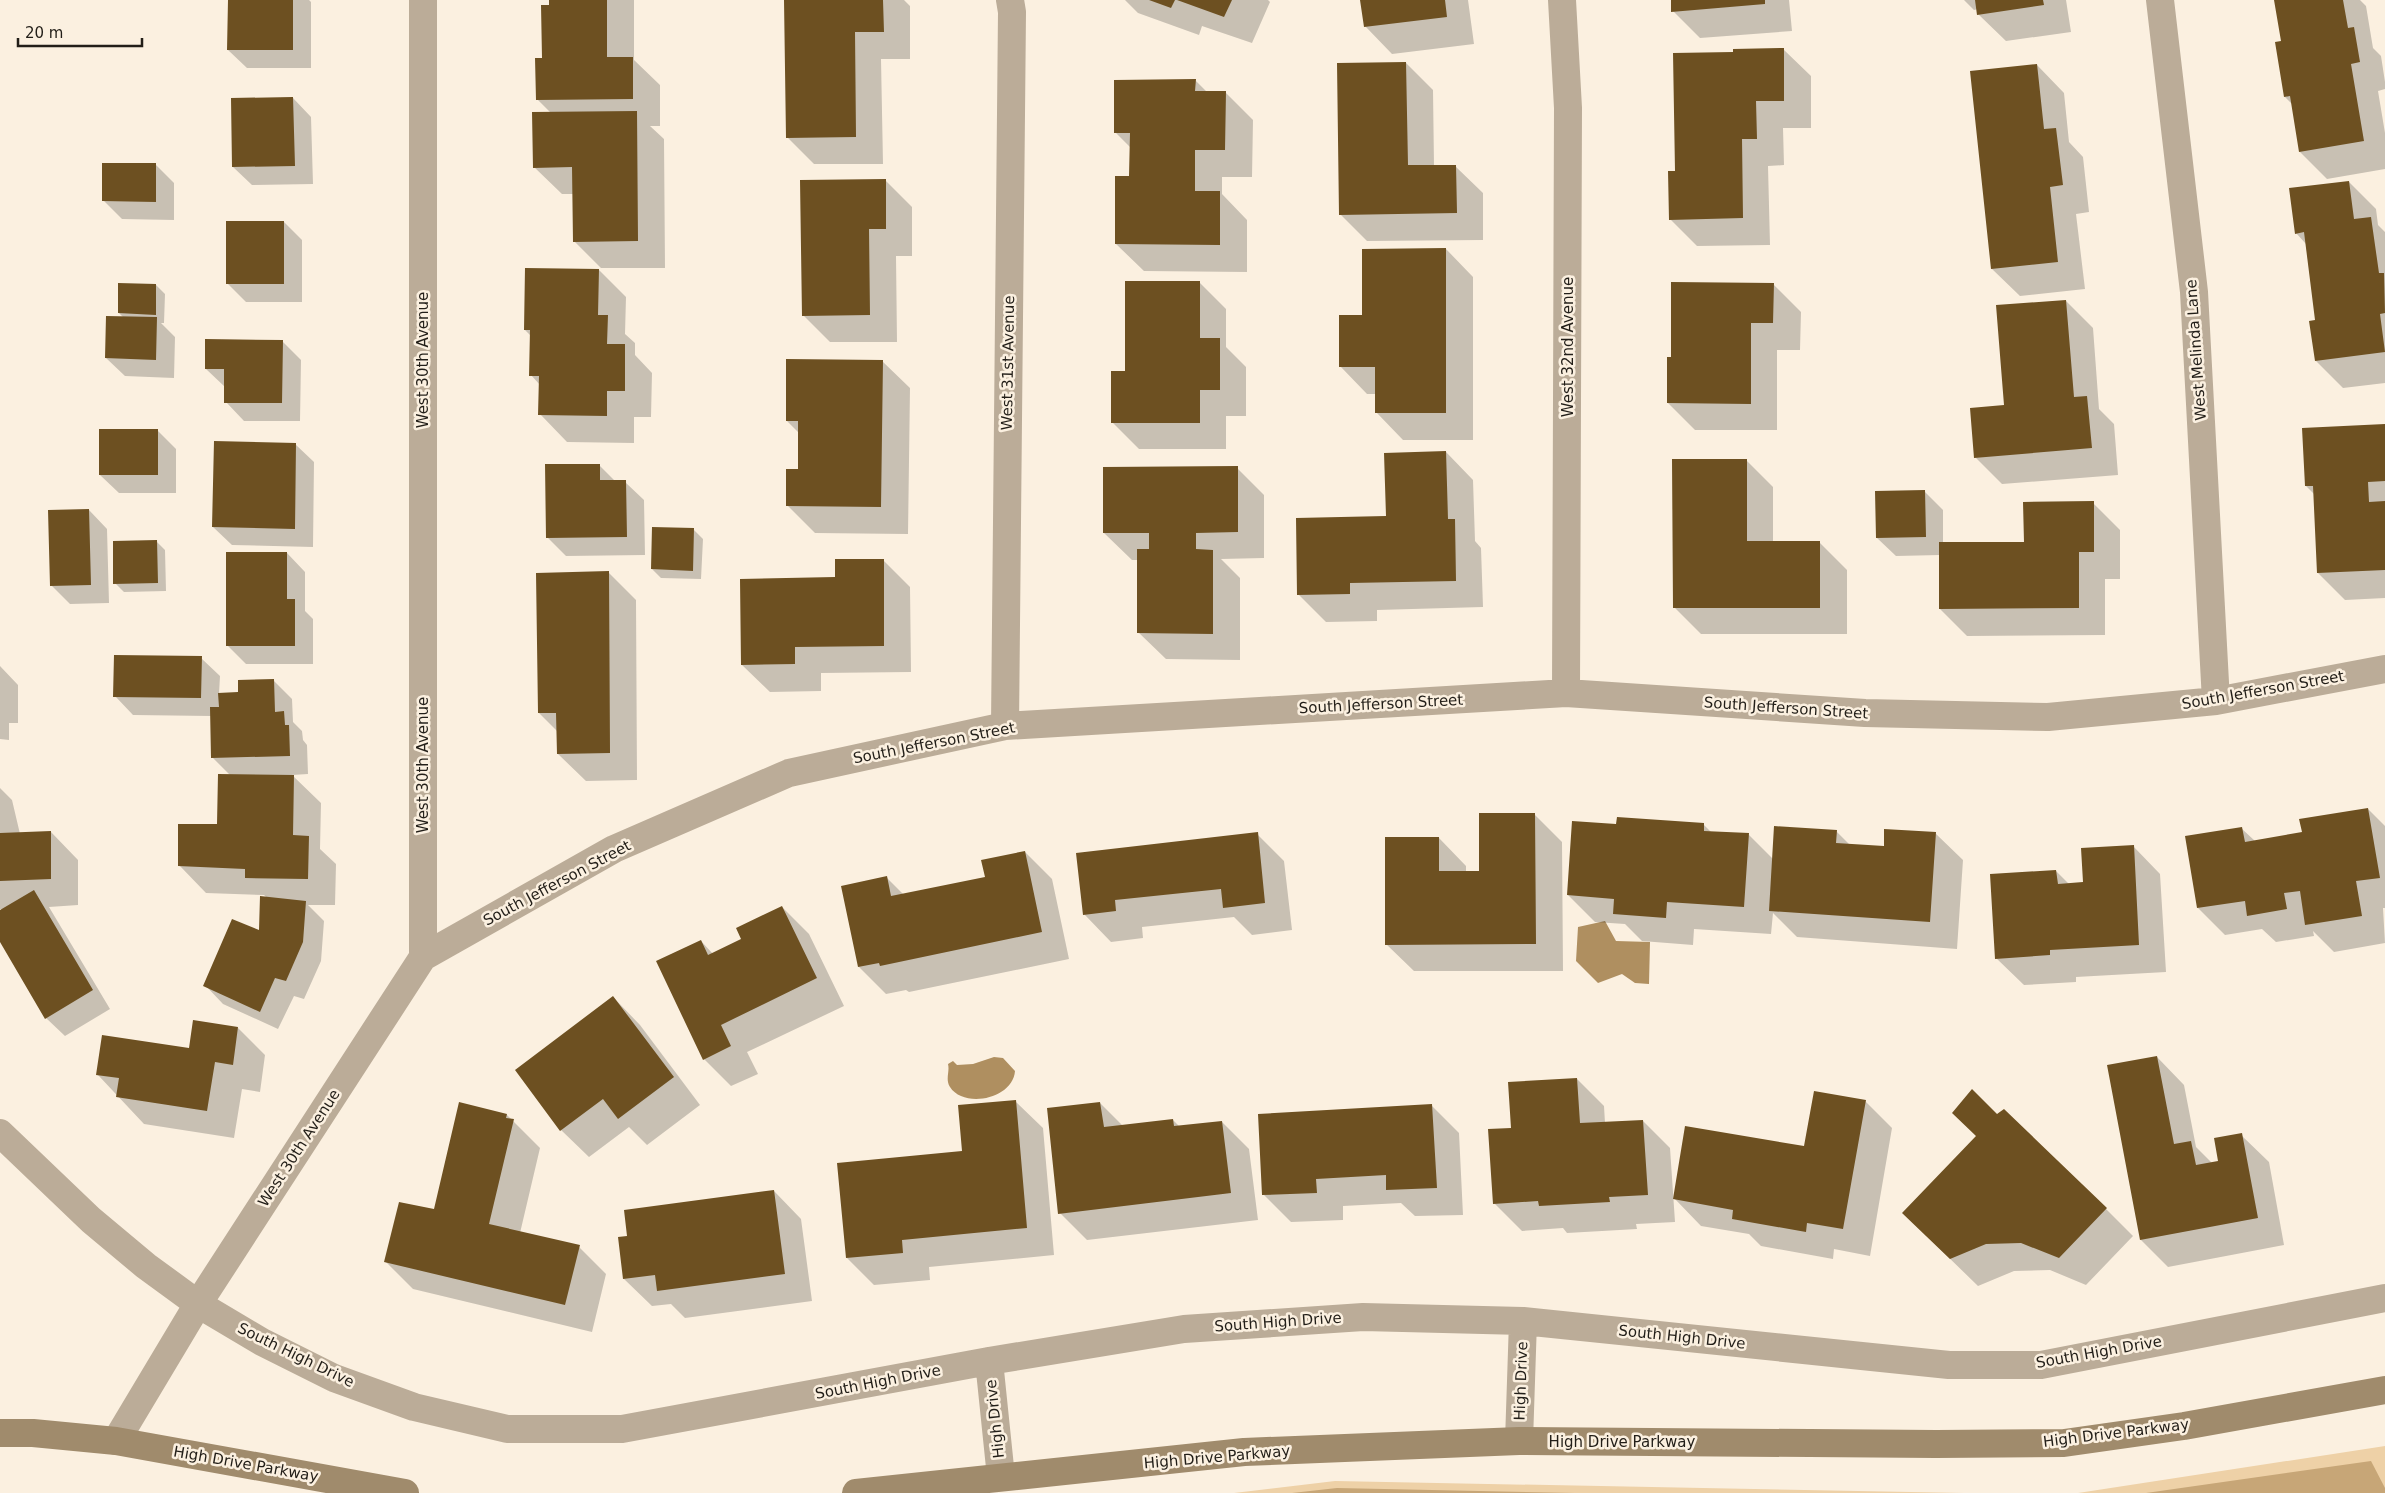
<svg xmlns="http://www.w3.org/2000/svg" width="2385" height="1493" font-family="'DejaVu Sans',sans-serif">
<rect width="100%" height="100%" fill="#fbf0e0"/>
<!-- green -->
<path fill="#eed1a7" d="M2385,1446v47h-307z
M1335,1481l629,12h-730z"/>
<!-- forest -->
<path fill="#c7a677" d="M2371,1461l14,27v5h-239z
M1337,1488l238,5h-283z"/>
<!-- water -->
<path fill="#af8f60" d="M1605,921l11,20 34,1 -1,42 -14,-1 -13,-9 -24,9 -22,-22 2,-34z
M994,1057l9,1 12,13c-2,28 -51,38 -65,16 -5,-8 0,-15 -2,-23l5,-3 4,4 16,-1z"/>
<!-- shadow -->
<path fill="#0003" d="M229,0h80l2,2v66h-64l-19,-18z
M551,0h83v60l26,25v41h-10l14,13 1,129h-64l-27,-27v-47h-12l-28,-27 17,-54 -14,-14z
M785,0h119l6,6v53h-29l2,105h-69l-27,-27z
M1125,0h143l2,2 -18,41 -50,-17 -3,9 -61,-22z
M1362,0h106l6,44 -82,10 -27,-28z
M1672,0h117l3,31 -92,7 -27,-27z
M1964,0h102l5,32 -65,9 -28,-27v-5l-4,1z
M2275,0h85l6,6 7,42 8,8 4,26v7l-7,2 7,42v36l-58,10 -27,-27 -8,-48 -7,-7 -3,-55z
M1783,49l28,27v52h-28l1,37 -16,1 2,79 -73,1 -27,-27 6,-47 58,-118z
M1406,63l27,27 1,76h21l28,27v47l-116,1 -27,-27z
M2037,65l27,28 5,49 14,15 6,55 -13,2 9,75 -65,7 -28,-27 -21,-197z
M1195,80l12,12h18l28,28 -1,57h-30v17l25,26v52l-103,-1 -28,-27 15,-67v-29l-15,-15z
M293,98l18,19 2,67 -61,1 -19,-18z
M156,165l18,18v37l-52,-1 -18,-18z
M885,180l27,27v49h-16l1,86h-67l-27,-27z
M2349,182l27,27 2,16 7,7v151l-42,5 -27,-27v-40l-10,-77 -10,-11z
M284,222l18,18v62h-56l-18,-18z
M1446,249l27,28v163h-70l-27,-28v-18h-9l-27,-28 23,-50z
M599,270l27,27 -1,37 10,9v12l17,18 -1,44h-17v26l-67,-1 -27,-28v-29l-9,-10v-39l-6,-6z
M1199,282l27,27v38l20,20v49h-20v33h-87l-27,-27 14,-50z
M156,285l9,9 -1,29h-3l14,14 -1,41 -49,-2 -19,-18 18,-40 -5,-5z
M1774,285l27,27 -1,38h-23v80h-82l-27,-27 4,-45z
M2066,301l27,27 6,81 15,15 4,51 -116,9 -27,-27z
M282,341l19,19 -1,61h-56l-18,-19 -1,-15 -19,-18z
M882,361l28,27 -2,146 -93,-1 -27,-27 11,-36v-37l-12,-12z
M2385,425v173l-40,2 -27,-27 -4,-79 -8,-8z
M157,430l19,19v44h-57l-19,-18z
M295,444l19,18 -1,85 -81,-2 -19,-18z
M1446,452l27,28 2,61 6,7 2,59 -106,3v11l-51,1 -27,-27 88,-78z
M1746,460l27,27v56h47l27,27v64h-146l-27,-27z
M599,465l17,17h9l19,18 1,55 -79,1 -19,-19z
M1237,468l27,27v63l-43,1 19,19v82l-74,-1 -28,-27v-72h-6l-28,-27z
M1924,491l19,19v34l82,-1 68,-40 27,27v49h-15v56l-138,1 -27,-27v-54l-44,1 -19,-18z
M89,510l18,19 2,74 -39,1 -19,-19z
M694,530l9,9 -2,40 -40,-1 -9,-9z
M156,541l9,9 1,41 -42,1 -9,-9z
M287,553l18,19v39l8,8v45h-67l-19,-19z
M883,560l27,27 1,85 -90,1v18l-51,1 -28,-27 94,-87z
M608,572l28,28 1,180 -51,1 -28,-27v-22l-19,-19z
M201,658l19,18 -1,18 20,-1 34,-13 19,19 1,23 9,9 1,9 4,5 1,29 -16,1 29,28 -1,46 16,15 -1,41h-27l16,16 -3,40 -17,38 -10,-3 -16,33 -55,-25 -18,-19 55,-53 7,-34 -3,-3 -58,-2 -27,-28 40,-39 11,-51 -17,-17 -2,-42 -78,-1 -18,-19z
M0,666l18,19v38h-9v17l-9,-1z
M0,788l12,12 8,34 31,-2 27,28v45l-29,2 61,102 -45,27 -19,-18 -46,-79v-28l5,-2h-5z
M2368,809l17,17v82h-2l2,35 -51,9 -21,-21 1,5 -38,6 -14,-13 -37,6 -27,-27 43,-80 14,13 48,-8z
M1535,815l27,27 1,129h-149l-28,-27 53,-106 27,28v6h15z
M1703,824l8,8 38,3 24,24 63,-28 14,14 35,2 50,-14 28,27 -6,89 -160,-12 -24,-24 -2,21 -77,-5 -1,16 -51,-4 -17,-17 -30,-2 -27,-27 50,-69z
M1257,834l27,27 8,69 -40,5 -18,-18 -92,10 1,11 -32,4 -27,-28z
M2133,846l27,28 6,98 -90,5v5l-52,3 -28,-27 60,-87 13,13 15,-1z
M1025,852l27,27 17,80 -160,33 -3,-2 -20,4 -27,-27 -17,-80 45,-9 17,17 82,-17z
M782,907l27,27 35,72 -97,46 11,22 -27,12 -27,-27 -3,-118 12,13 30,-15z
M613,997l27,28 60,80 -53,40 -18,-18 -40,30 -28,-27 -44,-60z
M238,1028l27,27 -5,37 -18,-3 -8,49 -90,-14 -46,-49 92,-26z
M2157,1057l27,28 12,62 16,16 8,-1 21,-27 28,27 15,83 -116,22 -27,-27z
M1577,1079l27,27 1,17 38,-2 27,27 5,74 -39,2 1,5 -70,4 -4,-5 -41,3 -28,-28z
M1015,1101l28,27 11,127 -125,12 1,13 -56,5 -27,-27 116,-106z
M1865,1101l27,27 -22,128 -36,-7 -1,10 -72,-13 -12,-12 -48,-8 -27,-28 131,-50z
M1100,1103l23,23 50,-6 7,7 42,-5 27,27 9,71 -171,20 -27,-27z
M460,1104l47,11 33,33 -20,85 59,14 27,27 -14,58 -179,-43 -27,-27 49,-52z
M1432,1106l27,27 4,82 -48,1 -14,-13 -58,3v14l-52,2 -27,-27z
M1997,1116l109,93 27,27 -47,49 -36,-15 -36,1 -36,15 -75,-73z
M774,1191l27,28 11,82 -127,17 -14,-14 -19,2 -28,-27 5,-42z"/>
<!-- building -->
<path fill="#6d5021" d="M228,0h65v50h-66z
M549,0h58v57h26v42l-97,1 -1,-42h7l-1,-53h8z
M784,0h99l1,32h-29l1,105 -70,1z
M1149,0h26l-4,8z
M1177,0h55l-8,17z
M1360,0h85l2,17 -83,10z
M1671,0h94v4l-94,8z
M1975,0h68l1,5 -67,10z
M2274,0h69l5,28 6,-1 6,35 -9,2 13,77 -65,11 -9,-56 -6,1 -9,-55 6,-1z
M1784,48v53h-28l1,38h-15l1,79 -74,2 -1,-49h7l-2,-118 60,-1v-3z
M1406,62l2,103h48l1,48 -118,2 -2,-152z
M2037,64l7,65 12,-1 7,57 -13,2 8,75 -67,7 -21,-198z
M1196,79l-1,12h31l-1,59h-30v41h25v54l-105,-1v-68h14l1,-43h-16v-53z
M293,97l2,69 -63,1 -1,-69z
M637,111l1,130 -65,1 -1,-75 -39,1 -1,-56z
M102,163h54v39l-54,-1z
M886,179v50h-17l1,86 -68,1 -2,-136z
M2349,181l5,38 17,-2 8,56h5l1,40 -5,1 5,38 -70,9 -6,-40 6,-1 -11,-88 -9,2 -6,-46z
M226,221h58v63h-58z
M1446,248v165h-71v-46h-36v-52h23v-66z
M525,268l74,1 -1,46h10l-1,29h18v47h-18v25l-69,-1 1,-39h-10l1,-46h-6z
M1125,281h75v57h20v52h-20v33h-89v-52h14z
M1671,282l103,1 -1,40h-22v81l-84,-1v-46h4z
M118,283l38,1v31l-38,-2z
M2066,300l8,97 13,-1 5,52 -118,10 -4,-50 34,-3 -8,-100z
M106,316l51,1 -1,43 -51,-2z
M205,339l78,1 -1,63h-58v-34h-19z
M786,359l97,1 -2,147 -95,-1v-37h12v-48h-12z
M2385,424v57l-17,1 1,20 16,-1v69l-68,3 -4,-87h-8l-3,-58z
M99,429h59v46h-59z
M214,441l82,2 -1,86 -83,-2z
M1446,451l2,68h7l1,62 -106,2v11l-53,1 -1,-77 90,-2 -2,-63z
M1672,459h75v82h73v67h-147z
M545,464h55v16h26l1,57 -81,1z
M1238,466v66l-42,1v16l17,1v84l-76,-1v-84h12v-16h-46v-66z
M1925,490l1,47 -50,1 -1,-47z
M2094,501v51h-15v56l-140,1v-67h85l-1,-40z
M89,509l2,76 -41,1 -2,-76z
M652,527l42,1 -1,43 -42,-2z
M157,540l1,43 -45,1v-43z
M226,552h61v47h8v47h-69z
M835,559h49v87l-89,1v17l-54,1 -1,-86 95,-2z
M609,571l1,182 -53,1 -1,-41h-18l-2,-140z
M114,655l88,1 -1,42 -88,-1z
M274,679l1,33 9,-1 1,14h4l1,31 -79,2 -1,-51h9l-1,-14 20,-1v-12z
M218,774l76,1 -1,60 16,1 -1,43 -63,-1v-9l-67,-3v-42h39z
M2368,808l12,70 -24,3 6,35 -57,9 -5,-34 -16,2 3,16 -40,7 -2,-15 -48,7 -12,-72 57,-9 3,15 57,-10 -3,-13z
M1479,813h56l1,131 -151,1v-108h54v34h40z
M1617,817l87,6v8l45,2 -5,74 -77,-5 -1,16 -53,-4 1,-15 -47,-4 5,-74 44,3z
M1774,826l63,4 -1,13 48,3v-17l52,3 -6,90 -161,-11z
M51,831v48l-51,2v-48z
M1258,832l7,71 -42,5 -2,-19 -106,11 1,11 -33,4 -7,-62z
M2134,845l5,100 -89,5v5l-55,4 -5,-85 66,-4 2,14 25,-2 -2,-34z
M1025,851l17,81 -162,34 -1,-3 -21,4 -17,-81 46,-10 4,20 94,-19 -4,-17z
M34,890l59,100 -48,29 -45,-77v-32z
M260,896l46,5 -3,41 -17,39 -11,-3 -15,34 -57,-26 29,-67 27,11z
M782,906l35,72 -96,47 10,21 -28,14 -47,-99 45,-21 7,15 33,-16 -5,-11z
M613,996l61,81 -56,42 -15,-20 -43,32 -45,-61z
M193,1020l45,7 -5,38 -18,-3 -8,49 -91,-14 3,-19 -23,-3 6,-40 87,13z
M2157,1056l17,88 17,-3 5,24 22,-4 -4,-23 28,-5 16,85 -118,22 -33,-175z
M1577,1078l3,45 63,-3 5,75 -39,2 1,5 -71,4 -1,-5 -45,3 -5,-75 23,-1 -3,-46z
M1972,1089l25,25 7,-5 103,99 -48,50 -38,-15 -35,1 -36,15 -48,-46 74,-77 -24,-23z
M1814,1091l52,9 -23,129 -36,-6 -1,9 -74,-13 1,-9 -60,-11 12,-73 119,20z
M1016,1100l11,128 -125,12 1,13 -57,5 -9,-95 125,-12 -4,-46z
M459,1102l48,12 -1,4 8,1 -25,105 91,21 -15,60 -181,-43 15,-60 35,7z
M1100,1102l4,25 69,-8 1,7 48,-5 9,72 -173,21 -11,-106z
M1432,1104l5,84 -51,2v-15l-70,4 1,14 -55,2 -4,-81z
M774,1190l11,84 -128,17 -2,-16 -32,4 -5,-42 9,-1 -3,-26z"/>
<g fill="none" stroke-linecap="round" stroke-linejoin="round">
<!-- street -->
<path stroke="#bbac98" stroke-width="28" d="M1562,0l6,108 -2,585
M2160,0l34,292 22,409
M1005,726l7,-714 -2,-12
M423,957l191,-108 175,-76 216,-47 561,-33 299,20 183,4 168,-16 169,-32
M0,1133l91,87 55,46 52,38 64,38 72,36 80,29 93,22h115l367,-68 195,-32 179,-12 160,4 426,44h92l344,-67
M989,1361l12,116
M116,1441l82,-137 225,-347v-957
M1519,1441l4,-120"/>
<!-- secondary -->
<path stroke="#a08b6c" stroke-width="28" d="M0,1433h33l83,8 289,52
M856,1493l388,-41 275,-11 417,3 128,-1 120,-17 201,-36"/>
</g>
<g text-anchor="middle" stroke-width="5" stroke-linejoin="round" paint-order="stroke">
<!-- street labels -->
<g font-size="15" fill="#221e18" stroke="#fbf0e0">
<text transform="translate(1568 347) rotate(-90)" y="5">West 32nd Avenue</text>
<text transform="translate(2196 350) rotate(-94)" y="5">West Melinda Lane</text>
<text transform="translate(423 360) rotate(-90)" y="5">West 30th Avenue</text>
<text transform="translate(1008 363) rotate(-89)" y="5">West 31st Avenue</text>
<text transform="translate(2263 690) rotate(-10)" y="5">South Jefferson Street</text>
<text transform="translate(1381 704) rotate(-3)" y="5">South Jefferson Street</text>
<text transform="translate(1786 708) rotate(4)" y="5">South Jefferson Street</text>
<text transform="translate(934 743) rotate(-11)" y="5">South Jefferson Street</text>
<text transform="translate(423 765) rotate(-90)" y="5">West 30th Avenue</text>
<text transform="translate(557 883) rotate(-28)" y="5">South Jefferson Street</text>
<text transform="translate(299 1148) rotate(-57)" y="5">West 30th Avenue</text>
<text transform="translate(1278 1322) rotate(-4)" y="5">South High Drive</text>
<text transform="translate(1682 1337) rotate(6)" y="5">South High Drive</text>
<text transform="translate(2099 1352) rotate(-10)" y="5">South High Drive</text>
<text transform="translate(296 1355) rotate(26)" y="5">South High Drive</text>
<text transform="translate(1521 1381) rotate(-88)" y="5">High Drive</text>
<text transform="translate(878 1382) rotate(-11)" y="5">South High Drive</text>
<text transform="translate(995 1419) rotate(-96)" y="5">High Drive</text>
<text transform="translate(2116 1433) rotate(-7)" y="5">High Drive Parkway</text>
<text x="1622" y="1447">High Drive Parkway</text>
<text transform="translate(1217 1457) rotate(-5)" y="5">High Drive Parkway</text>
<text transform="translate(246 1464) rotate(10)" y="5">High Drive Parkway</text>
</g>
</g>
<!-- scale -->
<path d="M18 38v8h124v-8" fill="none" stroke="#221e18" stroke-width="2.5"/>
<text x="25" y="38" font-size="15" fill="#221e18" stroke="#fbf0e0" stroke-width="4" paint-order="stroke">20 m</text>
</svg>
